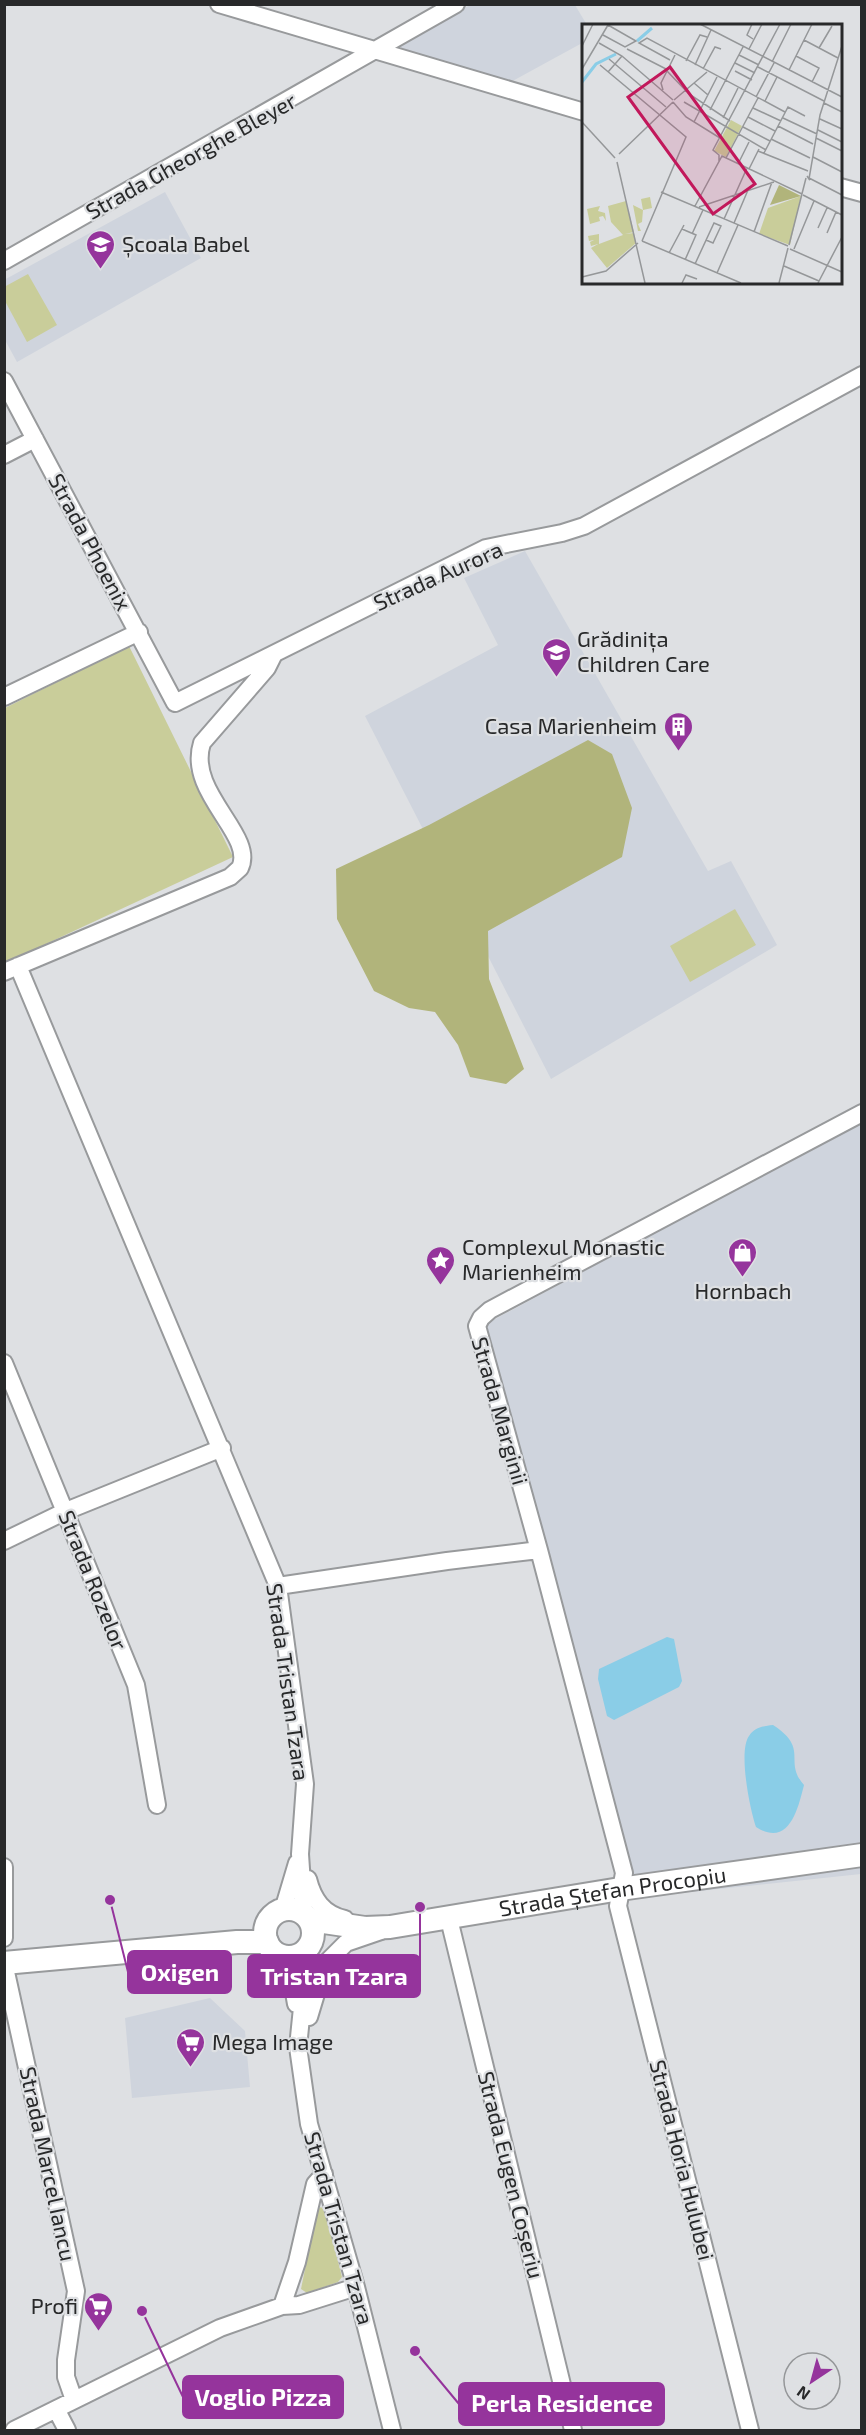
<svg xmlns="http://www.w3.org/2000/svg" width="866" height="2435" font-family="'Exo 2',sans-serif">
<rect width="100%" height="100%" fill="#dee0e3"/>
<!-- built -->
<path fill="#cfd4dd" d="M470,5h105l12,20 -3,1v16l-77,42 -113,-36z
M165,192l36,66 -184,104 -12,-22 -1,-60z
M525,551l183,320 23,-10 46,84 -226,134 -186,-363 133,-71 -34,-67z
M861,1122v752l-229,24 -80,-335 -66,-239z
M210,1998l35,33 5,56 -118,11 -7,-80z"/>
<!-- green -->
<path fill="#c9cd9a" d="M28,274l29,51 -30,17 -22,-41 -1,-14z
M129,646l104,211 -228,106v-255z
M735,909l21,36 -66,37 -20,-36z
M321,2207l4,4 17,66 -4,5 -31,11 -6,-4 16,-79z"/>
<!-- forest -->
<path fill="#b1b47b" d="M588,740l24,14 20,54 -10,49 -134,74 1,48 35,90 -18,15 -36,-7 -12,-32 -23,-33 -26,-4 -35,-17 -37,-72 -1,-50 93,-44z"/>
<!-- water -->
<path fill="#8acde7" d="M667,1637l7,2 8,42 -3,6 -65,33 -7,-4 -9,-37 1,-10z
M773,1725c37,24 10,36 31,60 -6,24 -15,63 -48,42 -6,-17 -18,-76 -7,-91 6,-9 15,-10 24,-11z"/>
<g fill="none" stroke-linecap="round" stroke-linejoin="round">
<defs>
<path id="street" d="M219,4l365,108
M840,187l22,6
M4,261l452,-257
M4,381l171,322 311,-155 76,-15 22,-7 278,-151
M4,455l31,-16
M4,697l135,-65
M18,966l260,620 27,198 -5,70 4,60
M4,972l226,-95 10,-9c16,-33 -54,-75 -38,-125l65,-75 7,-14
M4,1363l132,322 21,120
M4,1541l62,-30 156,-63
M278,1586l169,-25 92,-11
M4,1867v71
M308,1879c5,20 15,35 37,40
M283,1910l14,-47
M449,1919l124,511
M308,1949l-10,98 11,77 47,163 36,143
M288,1958l8,46
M4,1963l72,328 -10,69v17l8,23
M309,2017l16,-53 21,-21 35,-12
M282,2306l17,-1 57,-18
M56,2409l11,21
M14,2430l206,-102 62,-22 15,-44 18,-78 9,-10
M750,2430l-132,-524 6,-33 -85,-323 -62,-224 4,-8 9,-8 372,-197"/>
<g id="secondary">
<circle cx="289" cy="1933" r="24"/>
<path id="s1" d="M310,1920l55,8 25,-1 230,-38 242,-34"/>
<path d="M4,1963l233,-21h30"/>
</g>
</defs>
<!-- street casing -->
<use href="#street" stroke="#989a9c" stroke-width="20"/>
<!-- secondary casing -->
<use href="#secondary" stroke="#989a9c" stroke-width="26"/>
<!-- street -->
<use href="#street" stroke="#fff" stroke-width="16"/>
<!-- secondary -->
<use href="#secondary" stroke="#fff" stroke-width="22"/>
</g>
<!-- icons -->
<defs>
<symbol id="school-pin" viewBox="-11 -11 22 30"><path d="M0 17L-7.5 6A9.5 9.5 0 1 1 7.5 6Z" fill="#95349c" stroke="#dee0e3"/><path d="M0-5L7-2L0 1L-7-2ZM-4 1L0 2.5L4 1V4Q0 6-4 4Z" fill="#fff"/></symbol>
<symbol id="building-pin" viewBox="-11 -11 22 30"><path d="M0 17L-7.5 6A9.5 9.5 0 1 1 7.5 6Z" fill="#95349c" stroke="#dee0e3"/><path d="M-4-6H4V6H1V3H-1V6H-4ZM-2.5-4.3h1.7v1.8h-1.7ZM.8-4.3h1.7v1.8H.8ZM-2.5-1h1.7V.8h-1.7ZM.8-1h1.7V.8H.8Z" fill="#fff"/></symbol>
<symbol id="shop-pin" viewBox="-11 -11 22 30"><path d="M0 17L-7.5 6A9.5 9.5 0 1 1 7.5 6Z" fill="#95349c" stroke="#dee0e3"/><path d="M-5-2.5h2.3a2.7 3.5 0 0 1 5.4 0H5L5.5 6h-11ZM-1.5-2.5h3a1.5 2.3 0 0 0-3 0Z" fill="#fff"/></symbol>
<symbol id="sight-pin" viewBox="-11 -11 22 30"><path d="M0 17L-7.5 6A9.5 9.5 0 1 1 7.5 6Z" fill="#95349c" stroke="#dee0e3"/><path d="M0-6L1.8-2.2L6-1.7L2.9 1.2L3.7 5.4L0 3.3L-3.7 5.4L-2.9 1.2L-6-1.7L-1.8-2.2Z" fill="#fff"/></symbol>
<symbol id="supermarket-pin" viewBox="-11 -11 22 30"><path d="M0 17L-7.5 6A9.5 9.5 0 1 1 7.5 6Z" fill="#95349c" stroke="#dee0e3"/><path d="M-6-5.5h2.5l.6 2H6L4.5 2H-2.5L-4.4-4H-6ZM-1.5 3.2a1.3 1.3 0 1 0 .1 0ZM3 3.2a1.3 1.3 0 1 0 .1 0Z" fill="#fff"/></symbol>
</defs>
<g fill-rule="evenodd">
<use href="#school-pin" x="84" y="228" width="33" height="45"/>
<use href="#school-pin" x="540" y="636" width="33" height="45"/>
<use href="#building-pin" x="662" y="710" width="33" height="45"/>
<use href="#shop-pin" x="726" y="1236" width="33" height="45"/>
<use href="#sight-pin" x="424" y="1244" width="33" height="45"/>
<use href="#supermarket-pin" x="174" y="2026" width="33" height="45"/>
<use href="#supermarket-pin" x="82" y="2290" width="33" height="45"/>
</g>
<g text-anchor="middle" stroke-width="4.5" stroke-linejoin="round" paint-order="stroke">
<!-- street labels -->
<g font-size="22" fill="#28292a" stroke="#dee0e3">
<text transform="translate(191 156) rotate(-29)" y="8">Strada Gheorghe Bleyer</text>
<text transform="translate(90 542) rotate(62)" y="8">Strada Phoenix</text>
<text transform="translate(438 576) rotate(-24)" y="8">Strada Aurora</text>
<text transform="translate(500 1411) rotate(74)" y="8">Strada Marginii</text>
<text transform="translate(93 1580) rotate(68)" y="8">Strada Rozelor</text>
<text transform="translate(288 1682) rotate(82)" y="8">Strada Tristan Tzara</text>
<text dy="8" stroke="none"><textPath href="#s1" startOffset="306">Strada Ștefan Procopiu</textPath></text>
<text transform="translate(682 2160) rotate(76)" y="8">Strada Horia Hulubei</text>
<text transform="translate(48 2164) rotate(78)" y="8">Strada Marcel Iancu</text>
<text transform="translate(511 2175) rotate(76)" y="8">Strada Eugen Coșeriu</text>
<text transform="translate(339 2228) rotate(74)" y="8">Strada Tristan Tzara</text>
</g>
<!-- poi labels -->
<g font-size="22" fill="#28292a" stroke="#dee0e3" text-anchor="start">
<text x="122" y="252">Școala Babel</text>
<text x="577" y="647">Grădinița<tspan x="577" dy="25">Children Care</tspan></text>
<text x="657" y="734" text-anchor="end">Casa Marienheim</text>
<text x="462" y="1255">Complexul Monastic<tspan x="462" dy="25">Marienheim</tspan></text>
<text x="743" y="1299" text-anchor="middle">Hornbach</text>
<text x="212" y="2050">Mega Image</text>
<text x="78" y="2314" text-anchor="end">Profi</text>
</g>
</g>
<!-- overview -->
<g transform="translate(582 24)">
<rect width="260" height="260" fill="#dee0e3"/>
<path d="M149,96l11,6 -16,31 -12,-6zM219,172l-11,49 -31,-11 9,-26zM68,173l2,11 -9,2 -1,12 -4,2 3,7h-3l-5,-26 10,5 -2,-11zM44,177l8,31 -9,2 9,-1 2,10 -29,25 -16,-20 7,-4 -7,2 -1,-4 4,-2 -5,1 -1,-5 11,-2v10l24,-9 -12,-13 -3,-16zM18,182l-2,5 7,2 1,8 -3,-5 -4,1 1,4 -10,3 -3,-15z" fill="#c9cd9a"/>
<path d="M197,161l22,11 -31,9z" fill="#b1b47b"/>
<path fill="none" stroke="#8acde7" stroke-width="3" d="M55,17l15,-13M0,58l14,-18 20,-10"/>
<path fill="none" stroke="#959799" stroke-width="1.5" d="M118,0l142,73M170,0l-5,11 6,4M21,11l22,12 11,-6 -28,-16M222,16l34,18M17,19l23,13 51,44M0,22l11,-22M237,24l13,-22M45,25l41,21M167,25l13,-25M157,31l20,10M214,32l23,12 -7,14M27,35l57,48M88,36l-31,-17 8,-5 138,74M104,37l14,-26 7,2M190,38l19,-38M153,39l20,10M18,41l86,72 -44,104M113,41l16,-35M176,43l66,34M0,45l26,-44M121,45l12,-22 6,2M207,46l23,-46M85,47l22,23 41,27M153,47l17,9M26,48l14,-16M112,59l14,12M81,66l-2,-7 14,-28M174,73l18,-34M92,76l33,-28M183,77l12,-24M91,78l13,15 34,21M102,78l82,48M242,79l18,9M171,84l28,13M128,86l33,-63M166,93l27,14M141,94l15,-30M201,94l34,16M238,95l22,10M0,98l33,36M112,98l23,-45M196,102l35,18M161,103l27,14M236,106l24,12M234,114l26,13M189,115l39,19M176,127l50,20M182,129l24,-46 17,9M37,130l54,-52M231,133l29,15M144,134l32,-60M35,138l28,121M137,138v-7l-6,-5 67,-126M156,140l11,-22M167,145l10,-20M225,152l2,3 11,-64 22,-69M227,154l33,17M79,168l127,54M221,171l39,20M113,182l27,-50 80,38M117,183l75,-25M142,195l23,-51M152,199l14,-33M236,204l9,-20M100,205l14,6 -11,25M172,208l18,-50M245,209l9,-21M110,210l11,-24M60,217l99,42M207,221l17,-67M208,225l52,23M212,225l20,-48M87,229l15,-28M113,240l19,-41 7,3 -8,17 -7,-3M202,242l35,15M135,249l21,-48M0,253l24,-6 32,-28M100,259l4,-8 11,4M197,259l9,-35M236,259l24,-46"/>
<path fill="#c2185b" fill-opacity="0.15" stroke="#c2185b" stroke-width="3" d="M88,43l85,117 -42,30 -85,-117z"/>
<rect width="260" height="260" fill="none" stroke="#28292a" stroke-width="3"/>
</g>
<!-- callouts -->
<path fill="none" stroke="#95349c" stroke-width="2" d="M110 1900L128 1972M420 1907L420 1976M142 2311L183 2397M415 2351L459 2404"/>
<g fill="#95349c" stroke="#dee0e3" stroke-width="2">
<circle cx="110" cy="1900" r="6"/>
<circle cx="420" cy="1907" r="6"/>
<circle cx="142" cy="2311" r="6"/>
<circle cx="415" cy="2351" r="6"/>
</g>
<g fill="#95349c" stroke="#95349c" stroke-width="2">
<rect x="128" y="1951" width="103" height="42" rx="6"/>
<rect x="248" y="1955" width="172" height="42" rx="6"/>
<rect x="183" y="2376" width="160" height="42" rx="6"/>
<rect x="459" y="2383" width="205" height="42" rx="6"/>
</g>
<g font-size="24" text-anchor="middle" font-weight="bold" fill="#fff">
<text x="180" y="1981">Oxigen</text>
<text x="334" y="1985">Tristan Tzara</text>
<text x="263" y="2406">Voglio Pizza</text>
<text x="562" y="2412">Perla Residence</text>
</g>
<!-- border -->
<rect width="866" height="2435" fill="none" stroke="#28292a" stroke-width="12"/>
<!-- north arrow -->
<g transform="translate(812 2381) rotate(216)"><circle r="28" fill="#dee0e3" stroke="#959799" stroke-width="1.5"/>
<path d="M0-4.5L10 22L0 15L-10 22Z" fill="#95349c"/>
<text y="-9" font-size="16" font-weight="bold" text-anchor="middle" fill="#28292a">N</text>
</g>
</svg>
